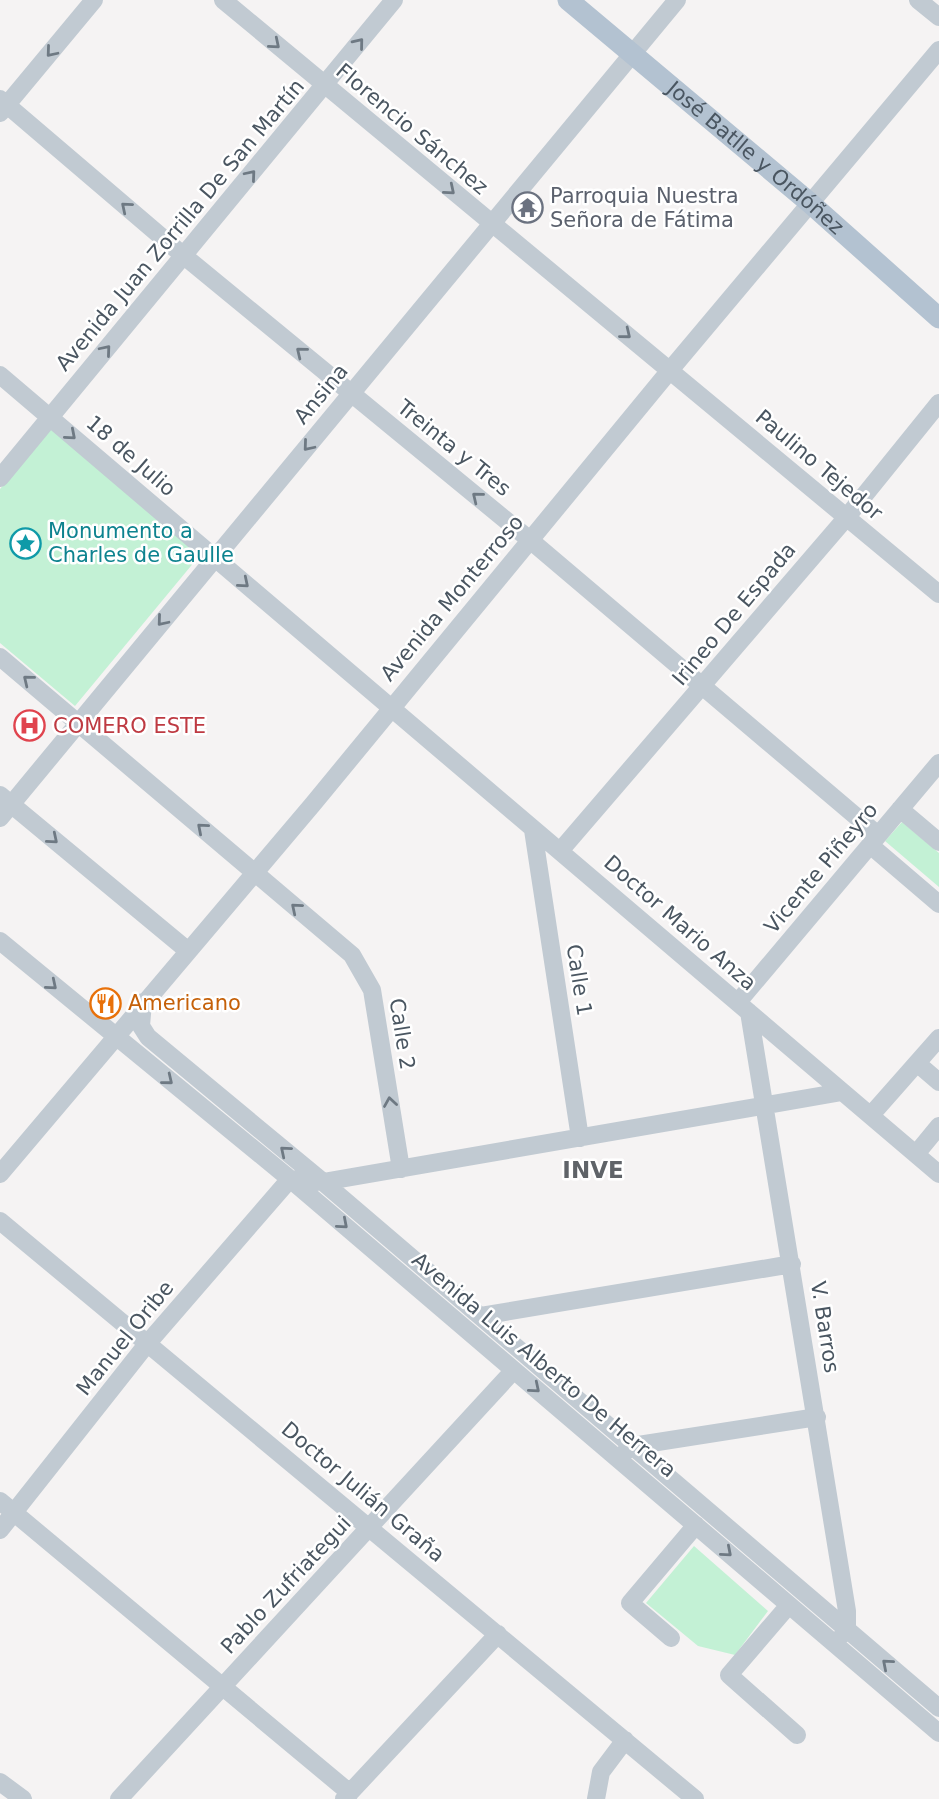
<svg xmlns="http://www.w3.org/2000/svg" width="939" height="1799" font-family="'DejaVu Sans',sans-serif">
<rect width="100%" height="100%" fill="#f5f3f3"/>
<!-- green -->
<path fill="#c3f1d5" d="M51,427l149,128 -125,151 -75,-63v-154z
M902,822l37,31v34l-54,-46z
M694,1546l74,65 -33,44 -37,-9 -52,-43z"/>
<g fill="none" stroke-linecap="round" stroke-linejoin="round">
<!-- minor -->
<path stroke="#c1cad2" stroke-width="18" d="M223,0l716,594
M918,0l21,17
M0,99l184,157 346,284 348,295
M0,113l94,-113
M0,375l939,799
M0,478l394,-478
M0,657l352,298 20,35 29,179
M0,795l187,155
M900,809l39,33
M0,818l677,-818
M533,830l47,308
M870,845l69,59
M560,851l286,-333 93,-115
M0,941l290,238 649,554
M143,1002l-2,24 7,11 175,145 616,526
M738,1002l201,-239
M749,1012l98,599v18l-4,5
M918,1064l21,18
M871,1115l68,-77
M916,1154l23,-28
M0,1174l313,-370 358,-435 268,-319
M0,1221l695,578
M481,1316l311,-52
M626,1451l6,-5 185,-29
M0,1501l350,292
M0,1530l147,-186 143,-165 33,3 519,-90
M789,1605l-60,70 68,60
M671,1638l-41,-35 66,-78
M0,1782l23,17
M119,1799l395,-429
M344,1799l154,-165
M596,1799l5,-27 24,-32"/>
<!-- major -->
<path stroke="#b3c2d1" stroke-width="21" id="s1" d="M568,0l242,203 129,115"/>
</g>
<!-- one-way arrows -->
<defs><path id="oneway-chevron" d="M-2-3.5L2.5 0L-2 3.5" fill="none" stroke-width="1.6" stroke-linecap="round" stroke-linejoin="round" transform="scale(1.75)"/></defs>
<g stroke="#6e7983">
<use href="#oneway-chevron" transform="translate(359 43) rotate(-51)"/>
<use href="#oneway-chevron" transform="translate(275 44) rotate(40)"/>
<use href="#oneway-chevron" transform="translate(51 52) rotate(130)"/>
<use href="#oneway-chevron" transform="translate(251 175) rotate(-50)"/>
<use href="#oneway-chevron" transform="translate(450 190) rotate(40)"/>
<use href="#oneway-chevron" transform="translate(126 207) rotate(-140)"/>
<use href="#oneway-chevron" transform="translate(626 334) rotate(39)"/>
<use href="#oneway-chevron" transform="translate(106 350) rotate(-50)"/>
<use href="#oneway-chevron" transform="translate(301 352) rotate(-141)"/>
<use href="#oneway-chevron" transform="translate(71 435) rotate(41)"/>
<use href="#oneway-chevron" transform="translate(308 446) rotate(130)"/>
<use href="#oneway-chevron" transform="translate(477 497) rotate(-141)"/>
<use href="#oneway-chevron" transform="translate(244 583) rotate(40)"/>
<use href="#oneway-chevron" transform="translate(162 621) rotate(130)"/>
<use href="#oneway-chevron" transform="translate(28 680) rotate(-141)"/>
<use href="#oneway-chevron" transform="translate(202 828) rotate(-139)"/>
<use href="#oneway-chevron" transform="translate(53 839) rotate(40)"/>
<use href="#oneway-chevron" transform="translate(296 908) rotate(-140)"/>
<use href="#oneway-chevron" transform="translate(52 985) rotate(40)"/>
<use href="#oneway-chevron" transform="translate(168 1080) rotate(39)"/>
<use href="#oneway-chevron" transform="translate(390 1102) rotate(-99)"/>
<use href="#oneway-chevron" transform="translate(285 1151) rotate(-140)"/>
<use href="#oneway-chevron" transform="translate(343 1224) rotate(41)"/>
<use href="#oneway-chevron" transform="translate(535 1388) rotate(40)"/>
<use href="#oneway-chevron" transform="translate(727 1552) rotate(41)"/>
<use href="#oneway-chevron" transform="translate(887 1664) rotate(-139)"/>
</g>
<!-- icons -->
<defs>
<symbol id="temple-ring" viewBox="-11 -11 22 22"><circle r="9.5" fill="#fff" stroke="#6b7280" stroke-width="1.5"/><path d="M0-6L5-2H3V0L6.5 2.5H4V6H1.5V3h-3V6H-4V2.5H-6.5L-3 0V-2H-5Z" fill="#6b7280"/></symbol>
<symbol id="sight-ring" viewBox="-11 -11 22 22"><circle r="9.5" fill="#fff" stroke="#0f9aa8" stroke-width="1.5"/><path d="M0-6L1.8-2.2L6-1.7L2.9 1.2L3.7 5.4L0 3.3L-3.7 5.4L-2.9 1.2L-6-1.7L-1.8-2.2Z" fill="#0f9aa8"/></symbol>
<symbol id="hospital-ring" viewBox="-11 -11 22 22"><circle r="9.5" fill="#fff" stroke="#e0444e" stroke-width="1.5"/><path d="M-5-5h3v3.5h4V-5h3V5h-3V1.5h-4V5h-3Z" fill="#e0444e"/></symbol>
<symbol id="restaurant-ring" viewBox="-11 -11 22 22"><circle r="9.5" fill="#fff" stroke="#e8710a" stroke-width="1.5"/><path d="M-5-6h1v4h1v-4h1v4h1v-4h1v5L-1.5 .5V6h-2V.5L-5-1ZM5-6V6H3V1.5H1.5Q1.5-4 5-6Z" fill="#e8710a"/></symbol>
</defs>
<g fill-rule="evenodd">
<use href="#temple-ring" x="510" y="190" width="35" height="35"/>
<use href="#sight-ring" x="8" y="526" width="35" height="35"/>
<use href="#hospital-ring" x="12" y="708" width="35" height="35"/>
<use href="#restaurant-ring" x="88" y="986" width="35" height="35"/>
</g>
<g text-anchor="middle" stroke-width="5" stroke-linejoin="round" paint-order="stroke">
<!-- street labels -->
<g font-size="21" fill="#4a5661" stroke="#fff">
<text transform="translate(412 129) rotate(40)" y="7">Florencio Sánchez</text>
<text dy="7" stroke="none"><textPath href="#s1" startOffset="245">José Batlle y Ordóñez</textPath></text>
<text transform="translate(180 225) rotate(-50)" y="7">Avenida Juan Zorrilla De San Martín</text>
<text transform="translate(321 394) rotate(-50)" y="7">Ansina</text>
<text transform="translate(454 448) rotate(39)" y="7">Treinta y Tres</text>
<text transform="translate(131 456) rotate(41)" y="7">18 de Julio</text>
<text transform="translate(819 465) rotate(40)" y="7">Paulino Tejedor</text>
<text transform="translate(452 598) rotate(-50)" y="7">Avenida Monterroso</text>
<text transform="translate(734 614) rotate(-50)" y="7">Irineo De Espada</text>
<text transform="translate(821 868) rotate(-50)" y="7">Vicente Piñeyro</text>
<text transform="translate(680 923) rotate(41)" y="7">Doctor Mario Anza</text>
<text transform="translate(579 980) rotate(81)" y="7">Calle 1</text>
<text transform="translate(402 1034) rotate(81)" y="7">Calle 2</text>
<text transform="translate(825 1327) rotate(81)" y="7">V. Barros</text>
<text transform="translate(125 1338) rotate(-51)" y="7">Manuel Oribe</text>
<text transform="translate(544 1365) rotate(40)" y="7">Avenida Luis Alberto De Herrera</text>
<text transform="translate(363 1492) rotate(40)" y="7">Doctor Julián Graña</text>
<text transform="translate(286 1585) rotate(-47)" y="7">Pablo Zufriategui</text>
</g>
<!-- worship labels -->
<g font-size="21" fill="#5b616d" stroke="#fff" text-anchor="start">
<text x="550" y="203">Parroquia Nuestra<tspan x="550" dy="24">Señora de Fátima</tspan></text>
</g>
<!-- culture labels -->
<g font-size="21" fill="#0d838f" stroke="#fff" text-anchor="start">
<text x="48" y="538">Monumento a<tspan x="48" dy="24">Charles de Gaulle</tspan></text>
</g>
<!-- health labels -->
<g font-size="21" fill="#be3a42" stroke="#fff" text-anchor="start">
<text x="53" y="733">COMERO ESTE</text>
</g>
<!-- food labels -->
<g font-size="21" fill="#c56008" stroke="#fff" text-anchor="start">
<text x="128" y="1010">Americano</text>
</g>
<!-- neighbourhood labels -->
<g font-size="23" font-weight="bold" fill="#5f6368" stroke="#fff">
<text x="593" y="1178">INVE</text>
</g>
</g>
</svg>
